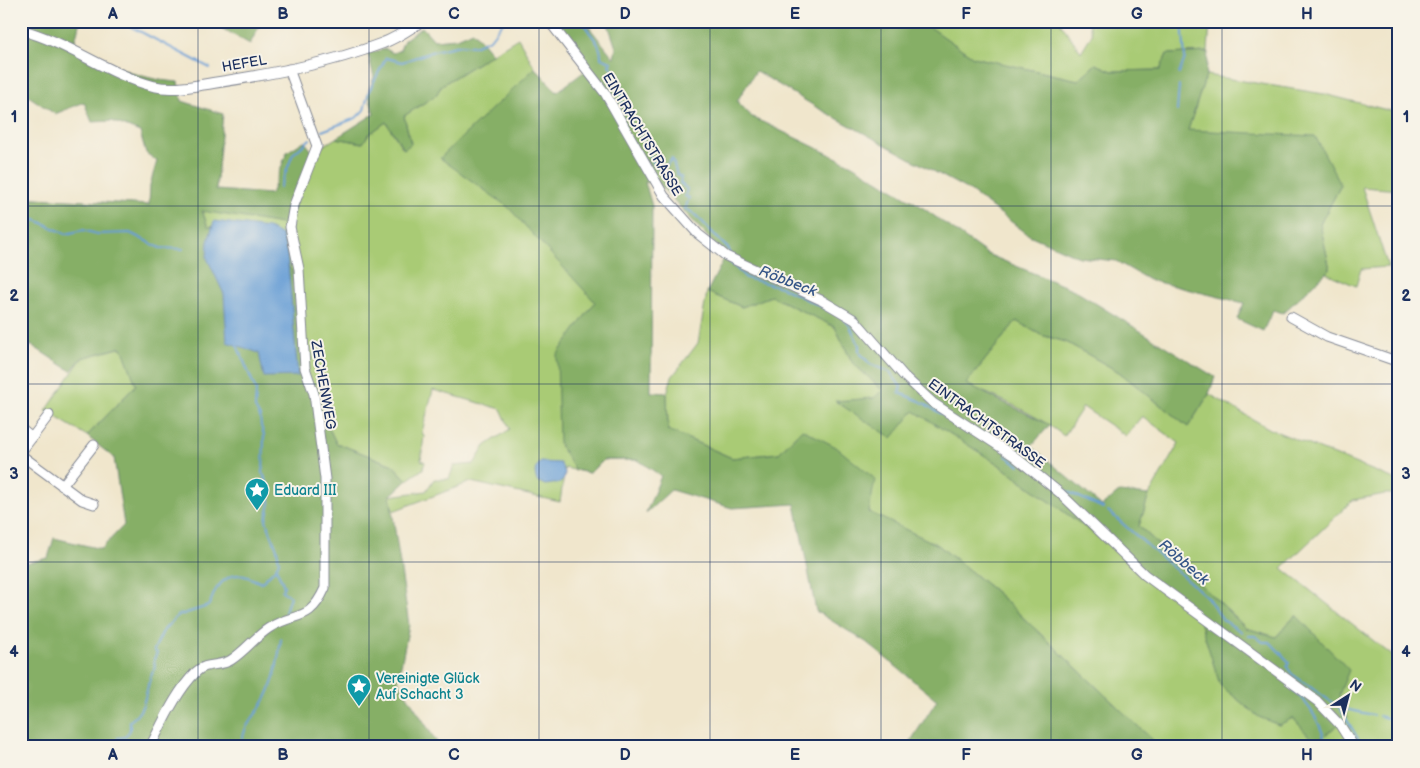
<svg xmlns="http://www.w3.org/2000/svg" width="1420" height="768" font-family="'Balsamiq Sans',sans-serif">
<rect width="100%" height="100%" fill="#f7f3e8"/>
<filter id="ink" filterUnits="userSpaceOnUse"><feTurbulence type="fractalNoise" baseFrequency=".02" numOctaves="2"/><feDisplacementMap in="SourceGraphic" scale="10" xChannelSelector="R" yChannelSelector="G"/><feConvolveMatrix kernelMatrix="1 2 1 2 8 2 1 2 1" color-interpolation-filters="sRGB"/></filter>
<filter id="wash" filterUnits="userSpaceOnUse"><feTurbulence type="fractalNoise" baseFrequency=".0096" numOctaves="4" result="noise"/><feDisplacementMap in="SourceGraphic" scale="20" xChannelSelector="R" yChannelSelector="G"/><feGaussianBlur stdDeviation="1.12" result="paint"/><feColorMatrix in="noise" values="0 0 0 0 0 0 0 0 0 0 0 0 0 0 0 0 0 1.4 0 .05"/><feComposite in="paint" operator="in"/></filter>
<g filter="url(#wash)">
<rect width="100%" height="100%" fill="#f0e6cc"/>
<!-- green -->
<path fill="#a9cb74" stroke="#627d69" d="M927,21h132l22,31 11,-18 -4,-13h122l-2,31 -41,2 -7,16 -48,1 -16,-7 -18,16 -105,-23 -47,-32z
M518,38l17,30 22,24 81,368h-34l-15,13 -24,-5 -5,34 -89,-20 -78,29 -3,-15 36,-5 8,-12h15l5,-13 20,-2 11,-18 25,-17 -9,-20 -68,-19 -11,42 2,4 -3,24 4,2 -2,7 -16,11 -14,-15 -57,-22 -33,-70 -95,-146 -6,-17 86,15 25,-73 23,-14 27,5 5,-8 18,-13 17,27 8,-6 -7,-27 32,-21 6,-10z
M1206,75l118,19 75,19v77l-37,-3 26,80 -27,2 -5,17 -30,-13 4,-4 -10,-45 21,-39 -153,-55z
M707,292l35,15 29,-11 64,31 17,35 30,28 -8,8 -38,4 78,8 84,54 116,84 85,70 22,67 38,32 20,8 16,-109 -19,21 -30,-9 -107,-102 10,-31 30,-52 -37,-27 -16,20 -43,-29 -19,29c-29,-23 -64,-37 -98,-52l50,-63 25,14 25,7 53,30 69,55 21,-33 61,35 129,52v13h-14l-32,6 -71,68 117,93v86h-239l-164,-155 -58,-47 -70,-33 -66,-83 -23,24 -47,5 -64,-28 -1,-37 5,-16 26,-34z
M123,347l13,38 -49,51 -41,-25 36,-53z"/>
<!-- forest -->
<path fill="#86af66" stroke="#506f62" d="M21,21h59l-6,24c38,19 61,34 104,37l4,19 41,13 -7,76 55,4 16,-42 17,-11 9,11 -25,73 -86,-14 6,16 13,-2 61,33 15,19 6,96 33,70 57,22 14,15 -17,16 19,129 -11,56 38,60 7,6h-422v-183l27,-6 6,-20 47,11 23,-24 -10,-67 -27,-22 49,-51 -14,-38 -40,11 -11,13 -40,-26 -10,13v-161l128,8 1,-20 7,-24 -11,-8 -6,-21 -28,-11 -20,1 -8,-20 -29,12 -34,-23z
M215,21h47l-12,23 -36,-20z
M553,21h31l30,37 2,-10 -9,-27h320v4l46,32 105,23 18,-16 16,7 48,-1 7,-16 41,-2 -2,23 -18,55 127,6 26,49 -21,39 10,45 -47,44 -10,-3 -10,21 -26,-12 7,-16 -95,-23 -33,-19 -37,-4 -50,-22 -59,-44 -154,-84 -60,-36 -19,30 15,16 100,48 67,40 68,49 87,36 141,87 -6,17 -21,33 -69,-55 -53,-30 -25,-7 -25,-14 -50,63 84,41 -19,21 71,60 17,-14 30,3 -10,31 107,102 30,9 20,-22 53,55 -10,25 9,22 -33,26 -22,-25 -14,7 -20,-8 -39,-32 -21,-67 -85,-70 -116,-84 -84,-53 -22,27 -57,-37 39,-3 8,-8 -30,-28 -17,-35 -64,-31 -29,11 -35,-15 20,-39 -11,-7 -58,-63 -13,-1 7,24 -1,186 16,1 1,37 64,28 47,-5 23,-24 34,18 39,32 -6,33 69,33 58,47 164,155h-253l30,-47 -71,-58 -50,-31 -21,-107 -63,4 -61,-18 -25,23 15,-37 -23,-16h-34l-15,13 -14,-3 -16,-26 -2,-89 38,-53 -87,-95 -68,-49 95,-90 22,24 32,-24z
M422,27l12,13 23,-2 16,-7 19,23 -50,31 -6,10 -32,21 7,28 -7,5 -18,-27 -18,13 -5,8 -27,-5 38,-24 -6,-22 6,-15 -6,-24 18,-4 7,4 7,-3 4,-10z"/>
<!-- water -->
<path fill="#689ed5" stroke="#42669a" d="M214,221l54,7 14,7 5,18 11,123 -34,1 -5,-24 -32,-11 -3,-48 -17,-36 1,-16z
M541,462l19,1 5,9 -1,7 -4,4 -15,2 -8,-4c-3,-9 -3,-13 4,-19z"/>
<g fill="none" stroke-linecap="round" stroke-linejoin="round">
<!-- stream -->
<path stroke="#689ed5" stroke-width="2" d="M120,21l90,47
M586,21l-1,4c5,11 17,18 16,33l10,4 -2,3c10,8 16,22 12,35l10,20 -2,3 9,8 16,33 5,4 8,-3 5,-7 5,17 4,2 -1,6 7,6 -2,7 4,2 -4,11c11,2 32,31 44,40v6
M1179,74l6,-16 -3,-37
M1177,111l2,-25
M322,131l34,-13 8,-8 5,-19 17,-33 16,4 32,-11 26,-6 14,1 16,-7 14,-18
M280,187l13,-33 17,-15
M21,221l15,-1 30,14 17,-4 14,4 33,-1 30,15 23,1
M730,262l16,16 35,9 62,30 7,9 9,19v7l11,12 20,8 11,15 -2,6 21,8 43,26
M237,345l19,45 -1,18 5,9 1,9 3,9 -1,39 6,12 1,17 -4,17 11,29 2,13 -3,6 8,18 -2,5 8,5 -5,16
M1006,456l13,9
M1064,490l39,18
M1108,511l99,86 16,23 19,12
M1248,636h7l8,6h7l19,20 -2,5 5,7 48,34 33,7
M1293,687l1,5c15,10 30,37 32,55
M1340,708l23,39
M1379,716l20,5
M112,747l6,-9 7,-1 5,-7v-9c20,-14 13,-34 25,-53l-1,-9 3,-6 -3,-3 9,-19 14,-15 31,-10c4,-5 5,-13 9,-18 14,-19 27,-14 44,-5l14,-14
M241,747c4,-26 10,-24 22,-44 12,-19 15,-43 18,-64"/>
</g>
</g>
<g filter="url(#ink)">
<g fill="none" stroke-linecap="round" stroke-linejoin="round">
<defs>
<path id="minor" d="M549,21l56,72 59,103 34,38 28,22 95,44 34,20 49,56 29,27 81,53 46,37 85,82 172,126 23,24 14,22
M1291,317l36,20 72,25
M21,429l11,9
M21,452l28,-37
M21,455l61,45 12,4
M62,486l32,-41
M150,747c13,-25 26,-55 46,-75 10,-10 24,-5 35,-12 14,-9 24,-23 38,-32 26,-17 40,-4 56,-40v-109l-11,-85 -9,-26 -6,-99 -9,-42 4,-22 23,-59 -28,-77"/>
<path id="major" d="M21,30c47,12 86,44 132,56 20,5 40,0 60,-3 57,-9 116,-19 170,-40 14,-5 26,-14 39,-22"/>
</defs>
<!-- minor casing -->
<use href="#minor" stroke="#868a95" stroke-width="11"/>
<!-- major casing -->
<use href="#major" stroke="#868a95" stroke-width="12"/>
<!-- minor -->
<use href="#minor" stroke="#fff" stroke-width="9"/>
<!-- major -->
<use href="#major" stroke="#fff" stroke-width="10"/>
</g>
</g>
<!-- grid -->
<path fill="none" stroke="#1b2f5e" stroke-width="1" stroke-opacity="0.55" d="M198,21v726M369,21v726M539,21v726M710,21v726M881,21v726M1051,21v726M1222,21v726M21,206h1378M21,384h1378M21,562h1378"/>
<!-- icons -->
<defs>
<symbol id="sight-pin" viewBox="-11 -11 22 30"><path d="M0 17L-7.5 6A9.5 9.5 0 1 1 7.5 6Z" fill="#0f9aa8" stroke="#f7f3e8"/><path d="M0-6L1.8-2.2L6-1.7L2.9 1.2L3.7 5.4L0 3.3L-3.7 5.4L-2.9 1.2L-6-1.7L-1.8-2.2Z" fill="#fff"/></symbol>
</defs>
<g fill-rule="evenodd">
<use href="#sight-pin" x="243" y="476" width="28" height="38"/>
<use href="#sight-pin" x="345" y="672" width="28" height="38"/>
</g>
<g text-anchor="middle" stroke-width="4" stroke-linejoin="round" paint-order="stroke">
<!-- street labels -->
<g font-size="14" fill="#1b2f5e" stroke="#f7f3e8">
<text transform="translate(244 63) rotate(-10)" y="5">HEFEL</text>
<text transform="translate(643 134) rotate(59)" y="5">EINTRACHTSTRASSE</text>
<text transform="translate(324 385) rotate(80)" y="5">ZECHENWEG</text>
<text transform="translate(987 423) rotate(36)" y="5">EINTRACHTSTRASSE</text>
</g>
<!-- culture labels -->
<g font-size="14" fill="#0d838f" stroke="#f7f3e8" text-anchor="start">
<text x="274" y="495">Eduard III</text>
<text x="376" y="683">Vereinigte Glück<tspan x="376" dy="16">Auf Schacht 3</tspan></text>
</g>
<!-- water labels -->
<g font-size="15" font-style="italic" fill="#365688" stroke="#f7f3e8">
<text transform="translate(788 281) rotate(21)" y="5">Röbbeck</text>
<text transform="translate(1184 562) rotate(41)" y="5">Röbbeck</text>
</g>
</g>
<!-- margin -->
<rect width="1420" height="768" fill="none" stroke="#f7f3e8" stroke-width="55"/>
<!-- north arrow -->
<g transform="translate(1348 696) rotate(36)" stroke="#f7f3e8" stroke-width="4" paint-order="stroke">
<path d="M0-4L9 19L0 12L-9 19Z" fill="#1b2f5e"/>
<text y="-8" font-size="14" font-weight="bold" text-anchor="middle" fill="#1b2f5e">N</text>
</g>
<rect x="28" y="28" width="1364" height="712" fill="none" stroke="#1b2f5e" stroke-width="2"/>
<g font-size="16" text-anchor="middle" font-weight="bold" fill="#1b2f5e">
<text x="113" y="19">A</text>
<text x="283" y="19">B</text>
<text x="454" y="19">C</text>
<text x="625" y="19">D</text>
<text x="795" y="19">E</text>
<text x="966" y="19">F</text>
<text x="1137" y="19">G</text>
<text x="1307" y="19">H</text>
<text x="14" y="122">1</text>
<text x="1406" y="122">1</text>
<text x="14" y="301">2</text>
<text x="1406" y="301">2</text>
<text x="14" y="479">3</text>
<text x="1406" y="479">3</text>
<text x="14" y="657">4</text>
<text x="1406" y="657">4</text>
<text x="113" y="760">A</text>
<text x="283" y="760">B</text>
<text x="454" y="760">C</text>
<text x="625" y="760">D</text>
<text x="795" y="760">E</text>
<text x="966" y="760">F</text>
<text x="1137" y="760">G</text>
<text x="1307" y="760">H</text>
</g>
</svg>
